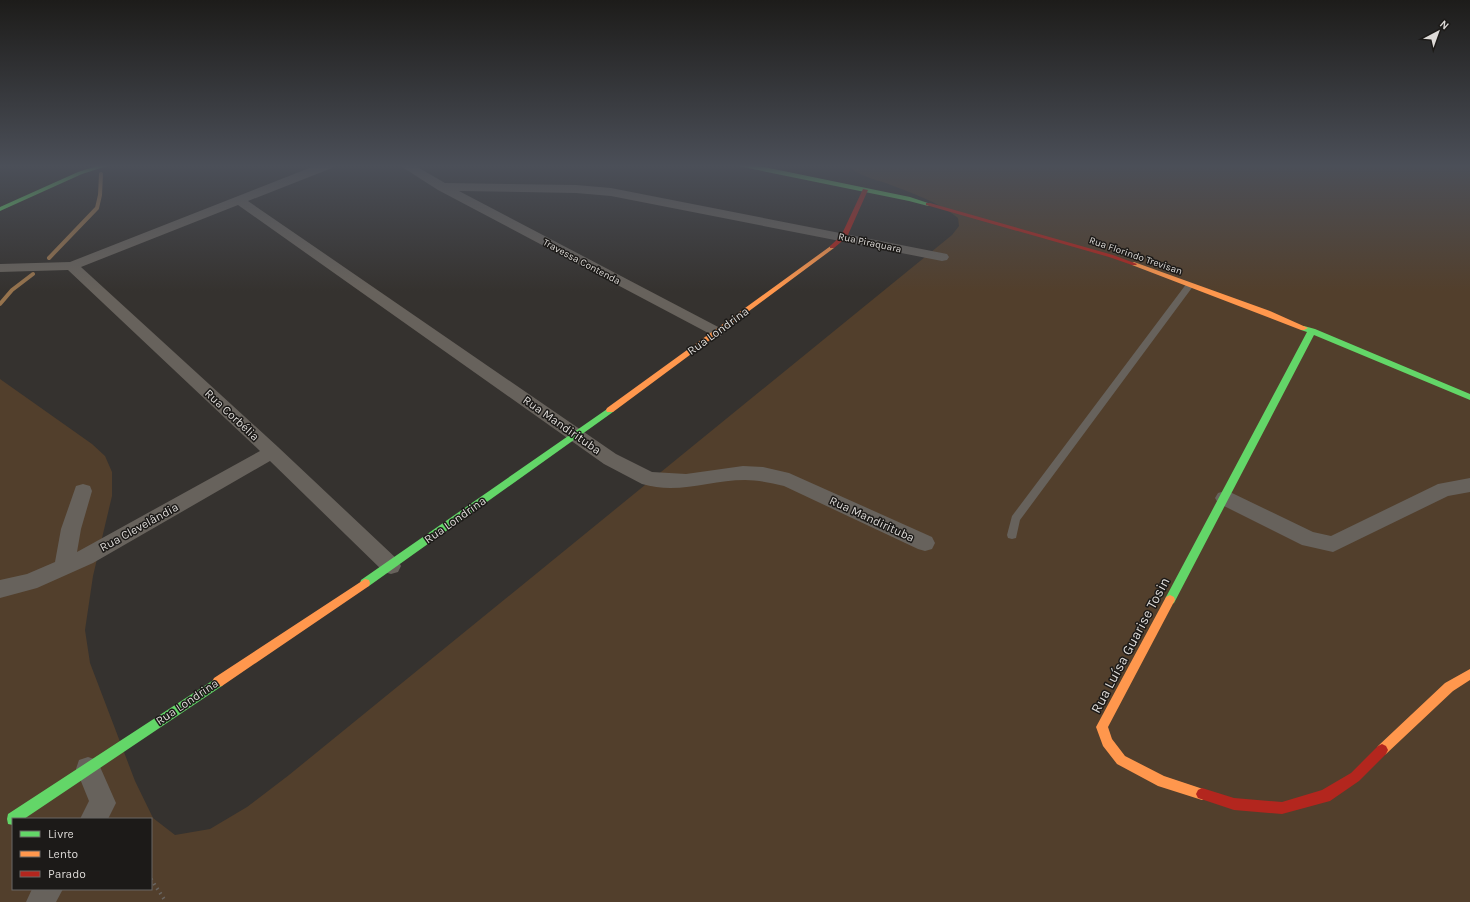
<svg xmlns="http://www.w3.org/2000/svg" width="1470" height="902" font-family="Karla,sans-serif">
<rect width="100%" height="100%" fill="#35322f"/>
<!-- green -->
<path fill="#523f2c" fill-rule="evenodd" d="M847,165h623v737h-1470v-523l92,65 13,12 7,16v24l-19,80 -8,54 5,33 45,118 18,37 22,17 35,-6 37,-22 42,-32 663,-540 7,-9 -1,-8c-21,-17 -47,-25 -72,-35 -13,-4 -29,-8 -39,-18zM13,819h138v70h-138z"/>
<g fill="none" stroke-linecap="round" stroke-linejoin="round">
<!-- stream -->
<path stroke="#96734d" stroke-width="4" d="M49,258l48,-50 3,-13 1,-21
M0,304l12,-14 21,-16"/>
<!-- path -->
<path stroke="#696561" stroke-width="3.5" stroke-dasharray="1.5 4" stroke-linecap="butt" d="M151,879l15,23"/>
<!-- lane -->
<path fill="#67625c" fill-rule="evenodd" d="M1187,283h3l4,2 -174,235 -4,18 -4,1 -4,-1 -1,-3 5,-19z"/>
<!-- street -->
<path fill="#67625c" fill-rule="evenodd" d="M317,165h17l-2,3 -84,33 368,253 36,18 34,2 57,-8 20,1 26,6 143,64 3,6 -3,6 -7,2 -7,-2 -134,-63c-13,-3 -26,-6 -39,-6 -35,0 -67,15 -103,4l-38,-20 -366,-259 -157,62 197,180 120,113 3,6 -3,6 -7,2 -7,-2 -114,-111 -177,102 -56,25 -37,10v-18l27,-6 28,-12 6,-33 15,-43 7,-2 7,2 2,5 -11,38 -4,23 183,-101 -192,-181 -68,2v-8l70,-2z
M399,165h15l31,18 131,2 35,3 331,65 5,1 2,3 -2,3 -5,1 -331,-65 -35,-3 -117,-2 263,138 3,3 -3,3 -5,2 -5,-2 -274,-145z
M1470,478v14l-22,4 -115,56 -31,-7 -84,-42 -3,-5 3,-5 7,-2 7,2 81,39 18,4 107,-52z
M88,757l9,3 19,43 -8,16h-28l9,-18 -13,-32 3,-9z
M32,889h31l-7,13h-30z"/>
<!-- fast -->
<path fill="#63d668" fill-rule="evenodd" d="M100,165h10l-28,9 -82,37v-4l78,-35z
M733,165l31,2 146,30 21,7 -3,2 -19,-5z
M1301,326h3l11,3 155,65v6l-156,-65 -140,268 -4,2 -4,-2 -1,-3 1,-3 141,-265 -6,-2z
M610,407l3,1 1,2 -1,2 -244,174 -4,1 -4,-1 -1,-3 1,-3z
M218,677l4,1 2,4 -2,4 -198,133h-11v6l-5,-1 -1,-5 1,-5z"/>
<!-- slow -->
<path fill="#ff974d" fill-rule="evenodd" d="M832,245l2,1v2l-221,164h-6l-1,-2 1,-2z
M1134,262l136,49 38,17 -4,2h-3l-169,-65v-2z
M365,579l4,1 1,3 -1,3 -147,100 -4,1 -4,-1 -2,-4 2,-4z
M1170,595l4,2 1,3 -67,127 4,12 13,17 39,20 42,14 2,4 -2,4 -4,2 -44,-14 -41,-22 -14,-18 -7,-19 70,-130z
M1470,669v11l-17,11 -67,63 -4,2 -4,-2 -2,-4 2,-4 67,-63z"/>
<!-- jam -->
<path fill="#b3261e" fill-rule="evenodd" d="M863,189l5,1 -21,47 -13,11h-4v-2l11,-10z
M926,203h4l183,52 24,9 -1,1h-4l-23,-8 -183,-52z
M1382,744l4,2 2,4 -2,4 -27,27 -29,20 -48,13 -48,-4 -36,-12 -2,-4 2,-4 4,-2 32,10 48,4 40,-12 29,-17 27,-27z"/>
</g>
<!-- sky -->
<linearGradient id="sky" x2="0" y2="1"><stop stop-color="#1d1c1a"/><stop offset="0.57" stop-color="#4b4f58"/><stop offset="1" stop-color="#4b4f58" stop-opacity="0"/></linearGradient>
<rect width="1470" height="291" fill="url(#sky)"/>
<g text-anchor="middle" stroke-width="3" stroke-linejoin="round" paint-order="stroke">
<!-- far-street labels -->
<g font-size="10" fill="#dddad7" stroke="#1c1a18">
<text transform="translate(870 242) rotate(12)" y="4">Rua Piraquara</text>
<text transform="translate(1136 255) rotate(19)" y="4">Rua Florindo Trevisan</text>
<text transform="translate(582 261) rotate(28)" y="4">Travessa Contenda</text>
</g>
<!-- street labels -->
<g font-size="12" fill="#dddad7" stroke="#1c1a18">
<text transform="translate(718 331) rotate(-36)" y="4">Rua Londrina</text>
<text transform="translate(232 415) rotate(43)" y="4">Rua Corbélia</text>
<text transform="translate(562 425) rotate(35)" y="4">Rua Mandirituba</text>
<text transform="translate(872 519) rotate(25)" y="4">Rua Mandirituba</text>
<text transform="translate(455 520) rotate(-35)" y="4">Rua Londrina</text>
<text transform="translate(139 527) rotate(-29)" y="4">Rua Clevelândia</text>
<text transform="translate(187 702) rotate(-34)" y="4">Rua Londrina</text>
</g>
<!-- near-street labels -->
<g font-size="14" fill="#dddad7" stroke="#1c1a18">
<text transform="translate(1130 645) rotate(-62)" y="5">Rua Luísa Guarise Tosin</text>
</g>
</g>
<!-- legend -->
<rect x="12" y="818" width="140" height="72" fill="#1c1a18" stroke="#696764"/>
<rect x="20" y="831" width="20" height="6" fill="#63d668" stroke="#696764"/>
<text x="48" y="838" font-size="12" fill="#dddad7">Livre</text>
<rect x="20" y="851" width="20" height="6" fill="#ff974d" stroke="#696764"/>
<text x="48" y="858" font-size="12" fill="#dddad7">Lento</text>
<rect x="20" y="871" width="20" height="6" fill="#b3261e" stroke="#696764"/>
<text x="48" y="878" font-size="12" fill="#dddad7">Parado</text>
<!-- north arrow -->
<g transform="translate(1438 32) rotate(41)" stroke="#1c1a18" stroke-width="3" paint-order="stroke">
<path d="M0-3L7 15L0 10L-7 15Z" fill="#dddad7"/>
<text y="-6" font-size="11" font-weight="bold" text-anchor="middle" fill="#dddad7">N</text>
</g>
</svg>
